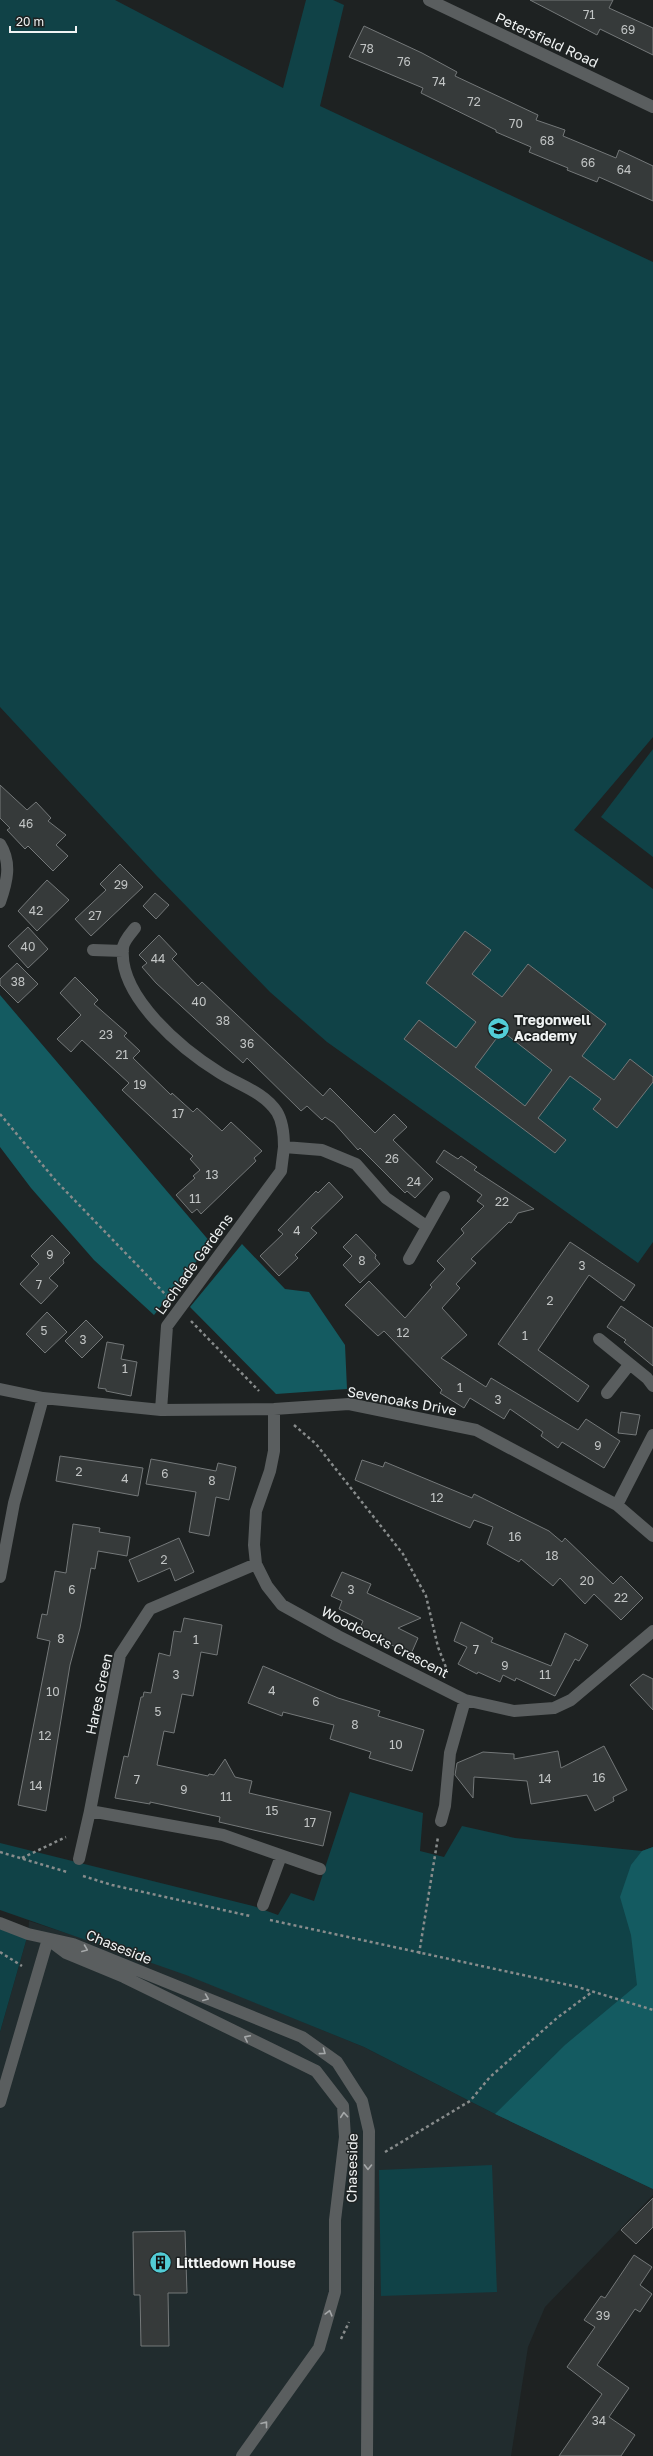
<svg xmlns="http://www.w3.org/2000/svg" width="653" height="2456" font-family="'Golos Text',sans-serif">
<rect width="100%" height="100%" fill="#1e2222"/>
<!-- built -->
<path fill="#212c2e" d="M29,1921l127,41 208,85 131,67 158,75v6l-108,112 -17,40 -17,109h-511v-424l28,-98z"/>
<!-- green -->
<path fill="#104247" d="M0,0h115l168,88 23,-88h27l11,5 -24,101 333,156v475l-79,93 79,59v353l-15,21 -311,-221 -57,-50 -114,-117 -156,-168z
M653,749v108l-52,-40z
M350,1792l73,21 -3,38 24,6 18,-31 53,12 127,13 11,-4v342l-158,-75 -131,-67 -178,-72 -186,-65v-67l253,63 25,9 13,-22 23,8z
M0,1923l28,11 -28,98z
M492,2165l5,127 -116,4 -2,-126z"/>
<!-- forest -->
<path fill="#145b61" d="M0,995l211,248 -57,72 -60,-55 -63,-72 -31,-41z
M242,1244l43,45 24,3 36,53 2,44 -71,5 -86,-87z
M653,1847v342l-158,-75 70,-69 72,-60 -6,-50 -11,-38 11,-32 11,-14z"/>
<!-- building -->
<path fill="#363a3a" stroke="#747879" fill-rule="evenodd" d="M530,0h83l-4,8 44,20v27l-53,-26 -3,6z
M364,26l58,27 35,19 -2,4 83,39 -2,5 29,10 -2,6 53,22 3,-8 34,16v35l-54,-24 -2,5 -30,-12 1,-2 -39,-16 2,-5 -35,-15v-2l-75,-37 2,-5 -74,-31z
M0,785l27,25 9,-8 15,16 -3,3 18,14 -10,10 12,11 -15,15 -25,-25 -3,3 -18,-19 3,-2 -10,-10z
M120,864l23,23 -52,49 -16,-17 31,-29 -6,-6z
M47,880l22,20 -32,31 -19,-20z
M155,893l14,12 -13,14 -13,-13z
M28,927l20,22 -20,19 -20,-22z
M465,931l26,19 -19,24 30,23 26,-33 78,60 -24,32 32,24 16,-21 23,18v5l-36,46 -24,-19 8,-10 -31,-23 -32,42 28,22 -11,13 -151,-114 15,-19 37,28 20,-26 -50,-39zM502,1031l50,39 -27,36 -50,-39z
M159,935l18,19 -5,5 26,27 4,-4 121,114 7,-8 45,45 19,-19 13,13 -14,13 40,39 -18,19 -8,-7 -2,2 -45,-45 -2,2 -24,-27 -9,-6 -3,3 -15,-14 -6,5 -54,-53 -4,5 -87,-80 -14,-16 5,-4 -8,-8z
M17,963l21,21 -20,19 -18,-18v-6z
M75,977l23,23 -4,4 33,29 -3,3 16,15 -7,7 38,37 1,-2 21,19 4,-4 25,23 9,-9 31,29 -8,7 2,3 -55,53 -4,-5 -5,4 -16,-18 19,-17 -2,-2 7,-6 -10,-11 3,-3 -71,-66 7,-7 -47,-43 -11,12 -14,-13 24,-24 -21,-22z
M444,1150l14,9 3,-3 16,11 -3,3 60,39 -16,4 -7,10 -2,-1 -38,37 5,4 -20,21 4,4 -18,20 25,27 -26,23 45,29 5,-9 87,52 8,-11 34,22 -16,27 -42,-26 -4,6 -17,-12 2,-4 -33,-23 -6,10 -34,-21 -6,10 -24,-15 2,-3 -58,-59 -6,5 -33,-31 24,-24 36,37 27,-31 -2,-2 15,-16 -8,-8 27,-28 -3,-4 23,-23 -7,-5 5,-6 -46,-33z
M329,1182l14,15 -32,31 6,5 -22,22 3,3 -19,18 -19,-20 23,-22 -5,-4 38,-39 2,2z
M356,1234l20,21 -1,3 5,6 -20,19 -17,-18 9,-9 -9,-9z
M52,1235l18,18 -7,7 1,3 -15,15 9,8 -17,18 -21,-20 19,-20 -8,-8z
M570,1242l65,43 -11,16 -35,-26 -51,75 51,36 -11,16 -80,-58z
M621,1306l32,22v38l-29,-24 2,-2 -19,-13z
M47,1312l20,20 -22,21 -19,-19z
M86,1320l17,17 -21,21 -17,-17z
M107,1342l17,3 -3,14 16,3 -6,34 -25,-5v-2l-8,-1z
M621,1412l19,3 -4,20 -18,-2z
M60,1456l83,12 -5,28 -82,-15z
M151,1459l65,12 2,-8 18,4 -7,33 -13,-3 -7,39 -20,-4 7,-40 -50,-8z
M362,1460l21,7 2,-5 87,36 2,-4 75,37 13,11 3,-4 48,46 8,-8 22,22 -22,22 -27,-26 -9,10 -25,-26 -7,8 -32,-27 -2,3 -32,-18 6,-17 -19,-7 -4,8 -115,-48z
M73,1524l27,4 -1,4 31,5 -3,19 -29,-5 -3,18 -4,-1 -11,60 -10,37 -24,146 -28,-6 32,-164 -13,-3 5,-24 5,1 8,-44 11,2z
M179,1538l15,34 -19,9 -5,-13 -32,14 -9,-22z
M342,1572l29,12 -4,9 54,25 -23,10 20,10 -7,16 -52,-24 4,-9 -24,-12 3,-8 -11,-5z
M184,1618l38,7 -5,30 -16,-3 -8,44 -11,-2 -8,39 -10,-2 -7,34 51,11 1,-2 5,1 11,-16 10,18 17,4 -3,12 82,19 -8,34 -104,-24 1,-5 -70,-15v2l-35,-6 9,-42 4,1 13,-60h2l1,-5 7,1 8,-40 11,3 4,-25 7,1z
M461,1622l32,16 -2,4 60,24 14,-33 23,12 -9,16 -4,-2 -20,37 -39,-18 -1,3 -12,-6 -3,7 -22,-10 -1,2 -19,-10 9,-17 -13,-6z
M263,1666l75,32 42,13 -2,5 46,14 -12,41 -43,-13 2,-6 -41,-13 4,-14 -51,-13 -1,4 -34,-13z
M643,1674l10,5v31l-23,-25z
M604,1746l23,44 -14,7 1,4 -19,10 -8,-16 -56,9 -4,-23 -53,-4 -1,21 -18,-23 2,-12 26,-11 31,2v5l44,-8 3,17z
M653,2198v29l-17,17 -15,-14z
M185,2231l2,62h-19l1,53h-28l-1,-51h-6l-1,-63z
M634,2255l18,12 -12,18 12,9 -12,18 -5,-3 -38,56 32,23 -20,29 26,18 -14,21h-62l43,-62 -35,-27 28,-40 -11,-7 17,-24 4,2z"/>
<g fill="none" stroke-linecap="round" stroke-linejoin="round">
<!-- path -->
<path stroke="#888c8c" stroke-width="2.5" stroke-dasharray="3 3" stroke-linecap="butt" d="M0,1114l56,67 111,115
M191,1321l68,70
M294,1425l22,19 87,110 23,42 12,51 9,23
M0,1852l67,20
M22,1858l44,-21
M83,1876l29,9 138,31
M270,1920l308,67 75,23
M0,1952l22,14
M419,1954l19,-117
M385,2152l85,-51 20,-24 67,-59 35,-26
M341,2339l8,-17"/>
<!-- minor -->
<path stroke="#5a5e5f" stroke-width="12" d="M429,0l224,107
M0,844c12,19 7,38 0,58
M135,928c-4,5 -12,14 -12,20 -5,49 60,102 97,125 19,12 44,19 57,39 6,10 7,24 7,35l38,3 34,14 30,34 40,28
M93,950l30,1
M409,1259l35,-62
M599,1339l48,39 6,8
M0,1389l43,9 118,12 113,-1 75,-5 127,26 141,75 36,31
M607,1393l22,-28
M274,1409v42l-4,20 -14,40 -2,34 2,19 11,22 15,19 56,31 127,64 49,11 40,-3 17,-8 82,-69
M161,1410l6,-84 114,-155 3,-24
M617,1505l36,-70
M256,1564l-106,45 -30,46 -30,156 133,24 97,34
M0,1577l14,-74 29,-105
M441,1821l4,-15 5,-53 15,-53
M79,1859l11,-48
M263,1905l18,-49
M0,1923l28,11 45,10 229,93 35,25 25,39 7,30 -2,325
M50,1941l16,12 58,24 192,94 27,35 2,31 -10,83v72l-16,56 -77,108
M0,2102l48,-163"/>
</g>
<!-- one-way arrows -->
<defs><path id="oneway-chevron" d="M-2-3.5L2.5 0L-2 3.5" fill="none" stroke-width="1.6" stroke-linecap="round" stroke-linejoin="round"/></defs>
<g stroke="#a5a8a9">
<use href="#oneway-chevron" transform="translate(85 1949) rotate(22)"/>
<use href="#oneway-chevron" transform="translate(206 1998) rotate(22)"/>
<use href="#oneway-chevron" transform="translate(247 2038) rotate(-153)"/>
<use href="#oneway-chevron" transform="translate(323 2052) rotate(36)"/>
<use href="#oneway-chevron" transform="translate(344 2115) rotate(-95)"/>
<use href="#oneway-chevron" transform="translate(368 2167) rotate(91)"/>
<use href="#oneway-chevron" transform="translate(329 2313) rotate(-75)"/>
<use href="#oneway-chevron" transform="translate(265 2424) rotate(-52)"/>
</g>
<!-- icons -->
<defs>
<symbol id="school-disc" viewBox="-11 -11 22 22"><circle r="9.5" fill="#52ccd6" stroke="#1e2222"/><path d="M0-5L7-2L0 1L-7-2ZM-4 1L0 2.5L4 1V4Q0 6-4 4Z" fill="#111"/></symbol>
<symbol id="building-disc" viewBox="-11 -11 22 22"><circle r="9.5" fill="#52ccd6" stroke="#1e2222"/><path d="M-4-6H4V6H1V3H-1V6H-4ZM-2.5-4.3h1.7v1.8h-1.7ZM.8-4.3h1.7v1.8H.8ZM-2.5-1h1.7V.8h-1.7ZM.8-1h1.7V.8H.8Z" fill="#111"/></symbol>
</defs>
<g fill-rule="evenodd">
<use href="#school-disc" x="486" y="1016" width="25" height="25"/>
<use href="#building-disc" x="148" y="2250" width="25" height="25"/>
</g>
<g text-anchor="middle" stroke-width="3" stroke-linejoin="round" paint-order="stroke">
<!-- number labels -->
<g font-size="12" fill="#c2c5c5">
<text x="589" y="19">71</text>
<text x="628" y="34">69</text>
<text x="367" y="53">78</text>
<text x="404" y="66">76</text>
<text x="439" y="86">74</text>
<text x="474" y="106">72</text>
<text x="516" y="128">70</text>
<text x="547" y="145">68</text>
<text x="588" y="167">66</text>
<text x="624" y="174">64</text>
<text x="26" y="828">46</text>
<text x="121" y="889">29</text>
<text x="36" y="915">42</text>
<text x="95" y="920">27</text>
<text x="28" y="951">40</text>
<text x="158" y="963">44</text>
<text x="18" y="986">38</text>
<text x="199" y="1006">40</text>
<text x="223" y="1025">38</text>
<text x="106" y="1039">23</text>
<text x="247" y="1048">36</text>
<text x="122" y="1059">21</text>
<text x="140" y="1089">19</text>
<text x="178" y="1118">17</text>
<text x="392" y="1163">26</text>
<text x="212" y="1179">13</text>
<text x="414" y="1186">24</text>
<text x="195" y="1203">11</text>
<text x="502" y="1206">22</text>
<text x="297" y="1235">4</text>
<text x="50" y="1259">9</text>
<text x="362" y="1265">8</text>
<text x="582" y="1270">3</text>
<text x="39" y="1289">7</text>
<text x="550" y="1305">2</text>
<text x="44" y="1335">5</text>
<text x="403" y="1337">12</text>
<text x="525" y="1340">1</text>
<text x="83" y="1344">3</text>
<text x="125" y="1373">1</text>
<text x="460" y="1392">1</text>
<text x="498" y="1404">3</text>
<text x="598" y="1450">9</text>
<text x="79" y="1476">2</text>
<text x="165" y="1478">6</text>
<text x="125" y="1483">4</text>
<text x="212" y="1485">8</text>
<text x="437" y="1502">12</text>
<text x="515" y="1541">16</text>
<text x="552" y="1560">18</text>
<text x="164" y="1564">2</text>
<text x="587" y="1585">20</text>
<text x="72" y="1594">6</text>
<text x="351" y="1594">3</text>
<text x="621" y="1602">22</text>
<text x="61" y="1643">8</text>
<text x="196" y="1644">1</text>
<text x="476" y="1654">7</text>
<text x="505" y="1670">9</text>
<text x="176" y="1679">3</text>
<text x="545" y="1679">11</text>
<text x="272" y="1695">4</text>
<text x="53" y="1696">10</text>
<text x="316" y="1706">6</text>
<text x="158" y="1716">5</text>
<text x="355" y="1729">8</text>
<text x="45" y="1740">12</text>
<text x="396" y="1749">10</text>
<text x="599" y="1782">16</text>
<text x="545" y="1783">14</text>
<text x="137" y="1784">7</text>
<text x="36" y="1790">14</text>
<text x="184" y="1794">9</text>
<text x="226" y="1801">11</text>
<text x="272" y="1815">15</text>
<text x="310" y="1827">17</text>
<text x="603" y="2320">39</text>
<text x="599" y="2425">34</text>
</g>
<!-- street labels -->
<g font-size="14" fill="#f0f3f3" stroke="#1e2222">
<text transform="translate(547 40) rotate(25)" y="5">Petersfield Road</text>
<text transform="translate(194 1264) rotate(-54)" y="5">Lechlade Gardens</text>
<text transform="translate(402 1401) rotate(10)" y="5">Sevenoaks Drive</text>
<text transform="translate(385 1642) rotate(27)" y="5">Woodcocks Crescent</text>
<text transform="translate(99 1694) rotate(-78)" y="5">Hares Green</text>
<text transform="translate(119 1947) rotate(22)" y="5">Chaseside</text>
<text transform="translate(352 2168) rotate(-89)" y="5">Chaseside</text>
</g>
<!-- poi labels -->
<g font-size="14" font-weight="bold" fill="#f0f3f3" stroke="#1e2222" text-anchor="start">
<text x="514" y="1025">Tregonwell<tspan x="514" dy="16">Academy</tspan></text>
<text x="176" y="2268">Littledown House</text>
</g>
</g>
<!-- scale -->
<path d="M10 26v6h66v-6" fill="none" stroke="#f0f3f3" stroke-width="2"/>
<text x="16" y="26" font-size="12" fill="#f0f3f3" stroke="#1e2222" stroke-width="3" paint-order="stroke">20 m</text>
</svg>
